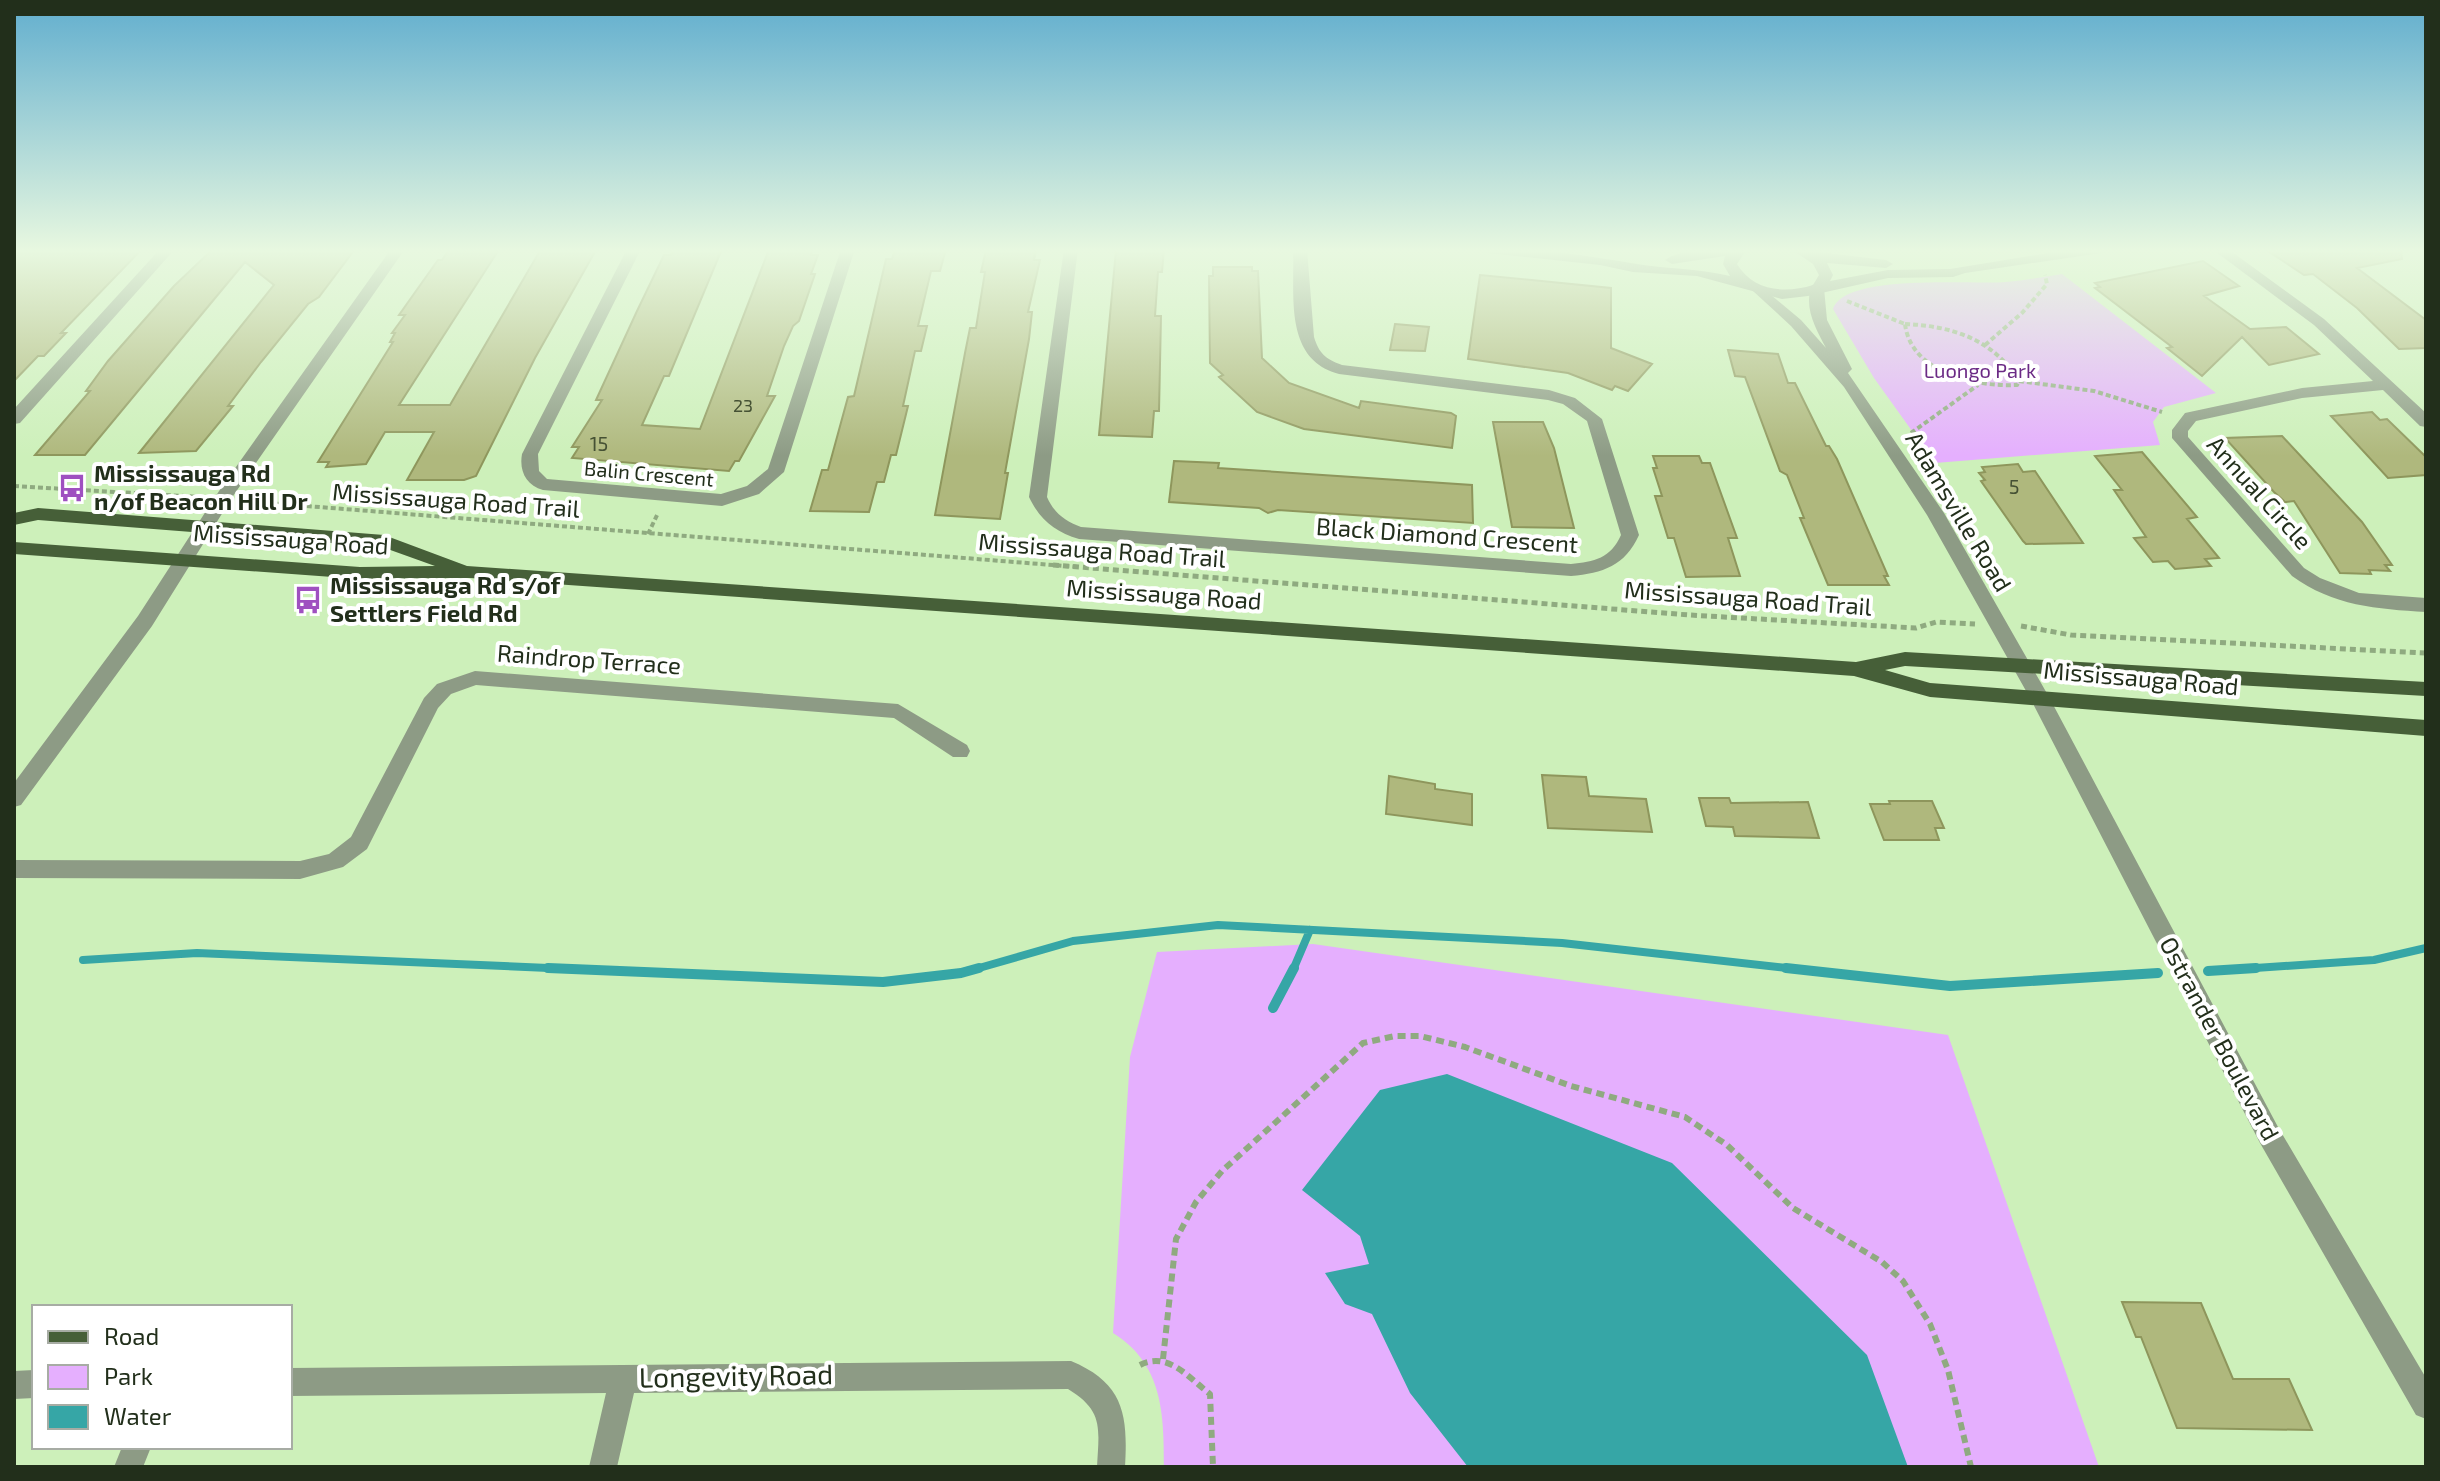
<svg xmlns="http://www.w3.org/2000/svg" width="2440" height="1481" font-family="'Exo 2',sans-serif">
<rect width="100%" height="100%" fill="#cdf0ba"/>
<!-- green -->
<path fill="#e5affe" d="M2062,274l154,119 -52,14 -11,15 7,23 -225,18 -61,-85 -41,-69c12,-36 139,-24 173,-27 19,-2 37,-5 56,-8z
M1313,944l635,91 151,432h-935c0,-53 -1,-103 -51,-134l17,-276 27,-105z"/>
<!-- water -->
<path fill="#36a6a6" d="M1447,1074l225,89 195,192 41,112h-440l-58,-74 -38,-79 -27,-10 -20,-31 44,-9 -9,-28 -58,-46 78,-100z"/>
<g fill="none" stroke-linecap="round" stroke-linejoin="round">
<!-- stream-far1 -->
<path stroke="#36a6a6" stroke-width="8" d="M83,960l114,-7 398,17
M972,970l101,-29 145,-16 344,18 242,27
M1293,970l17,-40
M2226,970l148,-10 52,-12"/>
<!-- stream -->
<path stroke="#36a6a6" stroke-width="10" d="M548,968l335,14 78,-9 18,-5
M1786,968l164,18 208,-13
M2208,971l48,-3
M1273,1008l21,-40"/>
</g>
<!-- building -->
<path fill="#afb87d" stroke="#8e965c" stroke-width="2" d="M14,249h128l-81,84h5l-22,23h-6l-24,25z
M213,249h142l-36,48 -11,7 -47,58 -33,44h5l-37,45 -57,2 135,-168 -29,-23 -160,193h-50l55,-64h-4l22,-30 66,-75z
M541,249l55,1 -61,108 -59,118 -12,4h-57l27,-48h-49l-19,32 -40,3 3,-5h-11l75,-120h-3l5,-9h-3l13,-18h-6l39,-55h4l6,-9h50l-99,154h51z
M673,249h49l-53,127h-5l-22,49 58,4 68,-177 6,-3h39l-2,6h7l-7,19h4l-16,47 -6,5 -9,20 -17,50h8l-36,65h-4l-6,10 -157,-13 7,-11h-7l30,-47h-6l41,-89 27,-56h7z
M895,249h51l-6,22h-9l-13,55h9l-6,25h-6l-12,55h5l-12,49h-5l-7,27h-7l-8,30 -59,-1 12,-41h6l20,-73 6,-1 32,-137h6z
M1164,249l-2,23h-4l-3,44h6l-2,95h-5l-2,26 -53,-2 17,-185z
M2265,249h136l1,10 -45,9 69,52v28l-27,1 -42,-41 -44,-34 -9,1z
M986,250h50l-2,10h6l-12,52h4l-3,27 -24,134h3l-8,46 -65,-4 30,-162 5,-25h6l9,-56h-4z
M2203,261l36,25 -35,10 46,33 36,-2 33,27 -50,11 -27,-28 -40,39 -35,-28 5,-1 -77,-59 5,-1 -5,-4z
M1213,267h39v4h6l4,87 27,25 70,25 2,-7 90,12 5,3 -4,32 -148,-19 -47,-17 -38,-35 4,-2 -13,-12 -1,-87h4z
M1480,275l131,13v60l41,16 -24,27 -13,-5 -3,4 -44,-17 -100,-14z
M1395,324l34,3 -4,24 -35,-1z
M1728,350l50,4 10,29h7l31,63h3l8,13 51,117h-4l5,9h-61l-28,-67h4l-17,-43 -7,-4 -35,-94 -10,-1z
M2372,412l8,8 7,-1 39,38v18l-38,3 -57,-62z
M1493,422h50l11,26 20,80 -62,-1z
M2282,436l80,86 30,43h-7l5,6 -21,-1 2,4 -31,-1 -46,-72 -9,1 -11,-10 -49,-54z
M2142,452l55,65 -10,2 32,39 -14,1 6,7 -36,3 -7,-8 -15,1 -19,-24 12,-1 -32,-47h8l-27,-34z
M1653,456h46l3,7h8l27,75h-9l12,38 -54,1 -12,-39h-6l-13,-42h7l-9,-28h4z
M1174,461l45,2 -1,5 254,17 1,38 -195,-13 -10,3 -9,-5 -90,-6z
M2018,464l5,8 12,-1 48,72 -57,1 -3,-3 -42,-60 4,-1 -6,-7 6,-1 -3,-5z
M1542,775l44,2 3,19 57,3 6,33 -104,-4z
M1389,776l46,8v5l37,5v31l-86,-11z
M1699,798h30l2,5 77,-1 11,36 -84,-2 -2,-9 -27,-1z
M1889,801h43l12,27h-9l4,12h-55l-14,-36h20z
M2122,1302l79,1 32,76h56l23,51 -135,-2 -36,-91h-5z"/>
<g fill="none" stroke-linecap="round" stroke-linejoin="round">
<!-- path-far2 -->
<path stroke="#8faa80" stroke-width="4" stroke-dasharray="5 3" stroke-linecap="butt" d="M1847,301l58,23
M1905,324c47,2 88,15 114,57l-2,4c-42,2 -106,-12 -112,-61z
M1985,345l37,-32 25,-29 -2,-9
M2019,381l75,10 68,21
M1911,433l67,-48
M14,486l187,11
M243,501l835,66
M648,534l10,-21"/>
<!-- path-far1 -->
<path stroke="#8faa80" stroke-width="5" stroke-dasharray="6 4" stroke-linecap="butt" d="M1053,565l636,50 227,13 20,-6 39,2
M2021,626l50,9 355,18"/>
<!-- path -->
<path stroke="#8faa80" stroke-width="6" stroke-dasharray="8 5" stroke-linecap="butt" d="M1163,1359l13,-120 20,-37 26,-31 141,-128 32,-7h25l45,11 106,39 114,31 42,28 66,63 89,54 21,19 27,43 18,46 23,97
M1140,1365c28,-14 48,12 70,29l3,73"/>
<!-- minor -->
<path fill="#8d9b85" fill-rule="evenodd" d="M160,249h15l-155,174 -6,1v-15z
M391,249h14l-172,247 -81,130 -131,179 -7,2v-24l124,-167 83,-128z
M627,249h14l-103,205 1,17 8,8 174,15 26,-8 21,-17 73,-220h14l-71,223 -25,22 -37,12 -179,-16c-17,-5 -24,-19 -21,-36z
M1064,249h14l-31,248c7,16 18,24 34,30l490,37c23,-2 40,-6 50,-29l-34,-114 -24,-17 -15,-4 -209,-26c-56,-15 -44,-79 -46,-125h14l7,88c5,16 11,22 28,28l207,25 26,8 27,21 37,116c-14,31 -36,38 -68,41l-492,-37c-24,-7 -39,-19 -50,-42z
M2212,249h16l96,70 102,94v14l-6,-1 -37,-36 -81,8 -106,23 -8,10v6l116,131 16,10 39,15 67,5v14c-49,-3 -93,-6 -134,-36l-120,-138v-8l13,-17 117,-25 71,-7 -59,-56z
M1758,284l43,36 25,28c-10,-19 -23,-41 -14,-63l5,-1 7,4 3,32 25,49 -4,4 96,140 105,184 229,430 148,251v41l-10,-4 -156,-272 -230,-445 -103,-183 -83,-128 -53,-61 -38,-35 -2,-3z
M475,671l423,33 69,41 3,6 -3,6h-14l-59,-39 -418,-33 -25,9 -13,14 -71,141 -24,18 -43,12 -286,-1v-18l286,1 29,-7 22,-17 73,-139 13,-14z
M1071,1361c53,22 57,54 54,106h-28c2,-39 7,-56 -29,-78l-434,4 -17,74h-28l17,-74 -316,3v-28z
M34,1370v28l-20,1v-28z
M122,1447h29l-8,20h-29z"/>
<!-- tertiary -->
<path fill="#8d9b85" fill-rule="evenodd" d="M1481,249c51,-2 100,6 150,14 33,6 66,5 99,13l-7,-12 2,-8 -53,8 -7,-4c16,-12 61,-11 82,-11l-10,15c16,27 48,30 76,21l6,-10 -6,-11 -22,-15 95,11 7,4 -7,4 -59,-5 6,12 -3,6 58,-11 62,-1 123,-20h35l-7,4 -136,20 -12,4 -65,1 -80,18 -26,3 -85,-23 -64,-4 -33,-7 -112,-12z"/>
<!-- primary -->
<path fill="#465f38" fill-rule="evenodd" d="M38,508l346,27 83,31 1389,96 49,-10 521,30v14l-521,-30 -20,4 45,13 496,37v16l-496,-39 -76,-21 -1384,-98 -110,1 -346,-25v-12l346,25 75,-1 -53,-19 -344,-27 -24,5v-12z"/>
</g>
<!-- sky -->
<linearGradient id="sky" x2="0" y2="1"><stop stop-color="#61aece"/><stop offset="0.55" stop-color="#e8f8e0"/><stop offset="1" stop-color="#e8f8e0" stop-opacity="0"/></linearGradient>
<rect width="2440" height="456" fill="url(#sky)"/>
<!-- icons -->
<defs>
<symbol id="bus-bare" viewBox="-9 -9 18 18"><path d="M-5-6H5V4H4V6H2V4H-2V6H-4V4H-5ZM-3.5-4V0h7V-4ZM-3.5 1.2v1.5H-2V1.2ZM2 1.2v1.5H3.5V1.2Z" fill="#9f50c0" stroke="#fff" stroke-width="2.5" paint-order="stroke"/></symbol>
</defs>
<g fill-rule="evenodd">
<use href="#bus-bare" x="52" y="468" width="40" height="40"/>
<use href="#bus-bare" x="288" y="580" width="40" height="40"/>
</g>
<g text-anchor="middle" stroke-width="8" stroke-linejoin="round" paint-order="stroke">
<!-- far-number labels -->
<g font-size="18" fill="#455134">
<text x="743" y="412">23</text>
</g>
<!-- far-park labels -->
<g font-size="20" fill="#6b2a85" stroke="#fff">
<text x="1980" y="378">Luongo Park</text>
</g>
<!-- number labels -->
<g font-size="20" fill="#455134">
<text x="599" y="451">15</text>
<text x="2014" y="494">5</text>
</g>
<!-- far-street labels -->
<g font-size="20" fill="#222f1b" stroke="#fff">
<text transform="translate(649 474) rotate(5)" y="7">Balin Crescent</text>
</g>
<!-- poi labels -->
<g font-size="24" font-weight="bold" fill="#222f1b" stroke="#fff" text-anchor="start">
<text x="94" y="482">Mississauga Rd<tspan x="94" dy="28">n/of Beacon Hill Dr</tspan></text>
<text x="330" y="594">Mississauga Rd s/of<tspan x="330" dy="28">Settlers Field Rd</tspan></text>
</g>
<!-- street labels -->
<g font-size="24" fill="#222f1b" stroke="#fff">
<text transform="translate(2259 493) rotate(48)" y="8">Annual Circle</text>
<text transform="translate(456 501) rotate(4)" y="8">Mississauga Road Trail</text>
<text transform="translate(1958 512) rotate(59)" y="8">Adamsville Road</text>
<text transform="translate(1447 536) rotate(4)" y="8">Black Diamond Crescent</text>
<text transform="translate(291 540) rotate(4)" y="8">Mississauga Road</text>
<text transform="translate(1102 551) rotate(4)" y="8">Mississauga Road Trail</text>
<text transform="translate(1164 595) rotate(4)" y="8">Mississauga Road</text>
<text transform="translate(1748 599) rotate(4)" y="8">Mississauga Road Trail</text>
<text transform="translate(589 660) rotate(4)" y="8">Raindrop Terrace</text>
<text transform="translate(2141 679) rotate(5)" y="8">Mississauga Road</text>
<text transform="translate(2219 1039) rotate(62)" y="8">Ostrander Boulevard</text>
</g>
<!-- near-street labels -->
<g font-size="28" fill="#222f1b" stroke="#fff">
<text transform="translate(736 1376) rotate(-1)" y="10">Longevity Road</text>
</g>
</g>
<!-- border -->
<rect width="2440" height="1481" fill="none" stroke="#222f1b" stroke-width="32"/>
<!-- legend -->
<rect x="32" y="1305" width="260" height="144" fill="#ffffff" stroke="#a7aca4" stroke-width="2"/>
<rect x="48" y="1331" width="40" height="12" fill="#465f38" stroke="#a7aca4" stroke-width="2"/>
<text x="104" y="1345" font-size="24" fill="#222f1b">Road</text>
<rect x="48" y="1365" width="40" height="24" fill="#e5affe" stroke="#a7aca4" stroke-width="2"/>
<text x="104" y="1385" font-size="24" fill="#222f1b">Park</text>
<rect x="48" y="1405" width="40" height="24" fill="#36a6a6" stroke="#a7aca4" stroke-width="2"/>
<text x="104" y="1425" font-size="24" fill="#222f1b">Water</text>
</svg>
